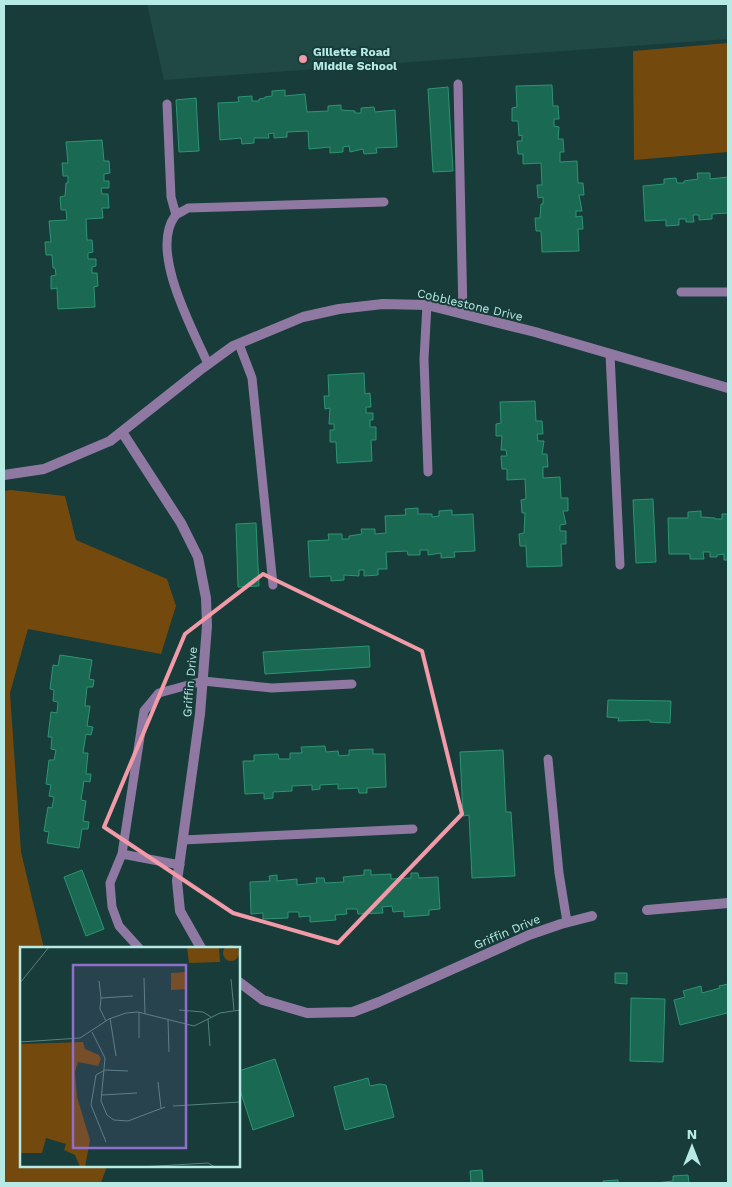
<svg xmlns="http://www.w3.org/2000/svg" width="732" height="1187" font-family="'Work Sans',sans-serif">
<rect width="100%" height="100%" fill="#173c39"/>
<!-- built -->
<path fill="#204946" d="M147,4h581v35l-564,41z"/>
<!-- green -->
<path fill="#73490d" d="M728,43v109l-94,8 -1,-109z
M11,490l54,6 11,44 91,39 9,27 -15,48 -133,-25 -18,64 11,159 23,96h-23v218h85v3l-5,14h-97v-692z"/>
<!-- building -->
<path fill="#1a6952" stroke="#2e9476" d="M552,85l1,21h5l1,13h-5v7l5,1 -1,12h5l1,13h-4v10l17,-1 1,22h5l1,12h-5l3,16h-6v6l6,-1 1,13h-5l1,22 -37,1 -1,-21h-5l-1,-13h5l1,-14h2v-7l-5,1 -1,-13h5l-1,-22 -18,1v-10h-5l-1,-13h5v-6l-3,1 -1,-15h-6v-13l5,-1 -1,-21z
M448,87l5,84 -20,1 -5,-83z
M285,90v6l20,-2 2,18 21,-1v-5l13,-1v5l14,1v2h6v-5l13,-1 1,5 20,-2 2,37 -21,1 1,5 -13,1 -1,-5 -13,3 -1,-6 -6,1v5l-13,1v-6l-21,2 -1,-18 -21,1v5l-13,1v-5l-6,1 1,4h-15v5l-12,1 -1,-6 -21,2 -2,-37 21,-1 -1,-5 14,-1v5h7v-2l6,-1v-1l7,-1v-5z
M196,98l3,53 -20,1 -3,-52z
M102,140l2,21h5l1,12 -6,1v7h5v7h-8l1,6h6l1,14h-7l1,10 -17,1 1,21h5l1,12 -5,1v6h8v7l-4,1v6h5l1,13 -4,1 1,20 -37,2 -1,-21 -6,1v-13l5,-1 -1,-7h-2l-1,-13h-6l-1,-13h6l-2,-21 18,-1 -1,-10h-5l-1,-13 5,-1 1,-13h2v-7h-5l-1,-13h6l-2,-21z
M697,173h13v6l18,-2v36l-16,1v5l-13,1v-5h-6l1,7h-8v-3h-7v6l-13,1v-6l-21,1 -2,-35 21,-2v-5l12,-1 1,5h7v-2l14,-2z
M364,373l1,21 5,-1 1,14h-5v6h7v7h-3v7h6v13h-5l1,21 -35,2 -1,-21h-6v-12h4v-6h-5l1,-16 -5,1 -1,-13h5l-1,-21z
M535,401l1,20h6l1,13h-6l1,7h6l-2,13h5l1,13h-5v11l17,-1 1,21h7v13h-5l3,13 -6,1v6h6v13h-5l1,22 -35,1 -1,-21h-6l-1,-12 5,-1 1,-20h-3l-1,-13 5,-1 -1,-20 -18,1v-11h-5l-1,-13h6l-1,-6h-5l1,-14h-6v-12l5,-1 -1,-21z
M653,499l3,63 -20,1 -3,-63z
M418,508v6h14v3l7,-1v-5l13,-1v5l21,-1 2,37 -21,1 1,5 -14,1v-5l-13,2v-5h-8v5h-12l-1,-4 -21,1 1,17h-9v6l-14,1v-6h-5v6l-15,-1v5l-13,1v-5l-21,1 -2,-36 21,-1 -1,-6h14v5h7v-3l13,-2 -1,-5h14v5l11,-1 -1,-17 21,-1 -1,-6z
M701,511v6l14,1v1h7v-5h6v46h-4v-6l-7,1v2h-7v-5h-7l1,7h-14v-5h-21l-1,-36h20v-6z
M256,523l3,63 -21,1 -2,-63z
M369,646l1,21 -105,7 -2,-22z
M60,655l32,5 -3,19 5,1 -1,7h-6l-2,19h5l-3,20 6,1 -2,8 -5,-1 -3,19h5l-2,21h5l-1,8 -6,-1 -3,19 5,1 -3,20 6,1 -1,7h-6l-3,19 -32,-5 2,-11 -5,-1 4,-24 4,1 2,-11 -5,-1 2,-11 -5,-1 3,-24h5l2,-10 -5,-1 1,-12h-4l3,-25 6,1 1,-11 -5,-1 1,-11 -4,-1 3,-24 5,1z
M608,700l63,1 -1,22 -20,-1v-2l-32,1 1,-3 -12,-1z
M325,746l1,6 12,-1 1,5 10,-1v-5l24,-1v5h12l1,33 -19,1v5h-8l-1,-5 -20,1v-5l-18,1v4l-8,1v-5l-20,1v5l-19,1v6l-9,1v-6l-19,1 -2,-33h11v-6l24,-1 1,5h11v-6h12l-1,-6z
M503,750l3,62h5l4,64 -43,2 -3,-63 -6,1 -3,-64z
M82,870l22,59 -18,7 -22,-59z
M364,870h7v5l20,-1v5l20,-1v-5h7l1,5 19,-1 2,32 -11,1v5l-25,2v-6l-11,1 -1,-6 -10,1 1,6 -25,1 -1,-5h-11l1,5 -12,1 1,5 -26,2v-6l-11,1v-5h-11v6l-25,1v-6l-12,1 -1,-32 20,-1 -1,-5 8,-1v6l20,-2v6l20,-2 -1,-5h8l1,5 19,-1 -1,-5 21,-2z
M615,973h12v11l-12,-1z
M728,984v33l-1,-4 -47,12 -6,-25 11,-3 -2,-6 18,-5 1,7 18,-5 -1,-2z
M631,998l34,1 -2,63 -33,-1z
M275,1059l19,57 -41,14 -14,-43v-16z
M368,1078l2,8 10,-2 6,1 8,32 -49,13 -11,-43z
M482,1170l1,13h-12l-1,-12z
M688,1175l1,8h-33l17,-2v-5z
M618,1180v3h-15v-2z"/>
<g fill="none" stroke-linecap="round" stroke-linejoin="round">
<!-- service -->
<path stroke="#8f79a2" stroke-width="9" d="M458,84l5,230
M167,104l4,93 5,18
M681,292h47
M427,305l-3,54 4,113
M239,344l13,34 21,207
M610,354l10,211
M208,364c-15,-34 -59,-113 -33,-148 3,-3 9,-5 13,-8l196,-6
M548,759l11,114 8,49
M183,840l230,-11
M122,854l58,11
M139,948l-20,-22 -7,-19 -2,-24 12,-29 22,-143 15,-18 44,-12 69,7 80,-4"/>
<!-- minor -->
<path stroke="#8f79a2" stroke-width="10" d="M122,432l59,91 17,34 8,41 1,28 -7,88 -23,167 3,30 21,37
M4,475l40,-6 66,-28 90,-71 33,-24 70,-29 36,-8 44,-5 44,1 108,27 193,56
M647,910l81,-7
M239,982l24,18 44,13 46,-1 26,-10 150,-67 32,-11 31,-8"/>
</g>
<!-- marked area -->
<path fill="none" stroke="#f39aa9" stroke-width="4" stroke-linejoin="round" d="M263,574l159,77 40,163 -124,129 -105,-30 -129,-86 81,-193z"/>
<!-- markers -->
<circle fill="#f39aa9" stroke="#173c39" stroke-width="2" cx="303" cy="59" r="5"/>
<g text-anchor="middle" stroke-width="4" stroke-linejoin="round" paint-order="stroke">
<!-- poi labels -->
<g font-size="12" font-weight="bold" fill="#b7eae5" stroke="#173c39" text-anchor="start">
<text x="313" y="56">Gillette Road<tspan x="313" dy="14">Middle School</tspan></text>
</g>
<!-- street labels -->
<g font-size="12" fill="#b7eae5" stroke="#173c39">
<text transform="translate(470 305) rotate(13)" y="4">Cobblestone Drive</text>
<text transform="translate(190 682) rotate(-85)" y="4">Griffin Drive</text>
<text transform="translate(507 932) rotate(-23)" y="4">Griffin Drive</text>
</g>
</g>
<!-- overview -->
<g transform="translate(20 947)">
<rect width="220" height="220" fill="#173c39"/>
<path d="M203 6a8 8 0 1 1 16 0a8 8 0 1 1-16 0ZM167,0h32l1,15 -31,1zM166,25l1,17 -16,1v-17zM63,95l2,7 14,6 2,4 -3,7 -20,-4 -3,10 2,25 13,43 -5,27h-5l-5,-12 -11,-5 2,-6 -20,-6 -4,15h-22v-109z" fill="#73490d"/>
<path fill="none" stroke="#57827e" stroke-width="1" d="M124,31l1,36M211,32l3,31M79,34l2,17M0,36l29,-36M159,63l24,2 8,5M119,65v26M90,71l6,38M188,72l2,27M148,73l1,32M86,74l-6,-12 1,-11 32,-2M72,85l13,26 -4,43 6,14 7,5 14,1 37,-14M0,95l60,-4 29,-19 17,-6 12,-1 56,14 26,-13 20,-3M138,135l3,26M82,148l35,-2M153,159l67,-4M86,195l-15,-37 5,-30 9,-5 23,1M120,220l68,-4 7,4"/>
<path fill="#906ecc" fill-opacity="0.15" stroke="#906ecc" stroke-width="2.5" d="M53,18h113v183h-113z"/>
<rect width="220" height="220" fill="none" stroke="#b7eae5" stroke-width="2.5"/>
</g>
<!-- border -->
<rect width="732" height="1187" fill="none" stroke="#b7eae5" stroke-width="10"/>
<!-- north arrow -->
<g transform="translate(692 1147)" stroke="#173c39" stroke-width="4" paint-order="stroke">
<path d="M0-4L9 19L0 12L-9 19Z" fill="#b7eae5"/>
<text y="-8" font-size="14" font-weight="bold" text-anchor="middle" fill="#b7eae5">N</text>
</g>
</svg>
